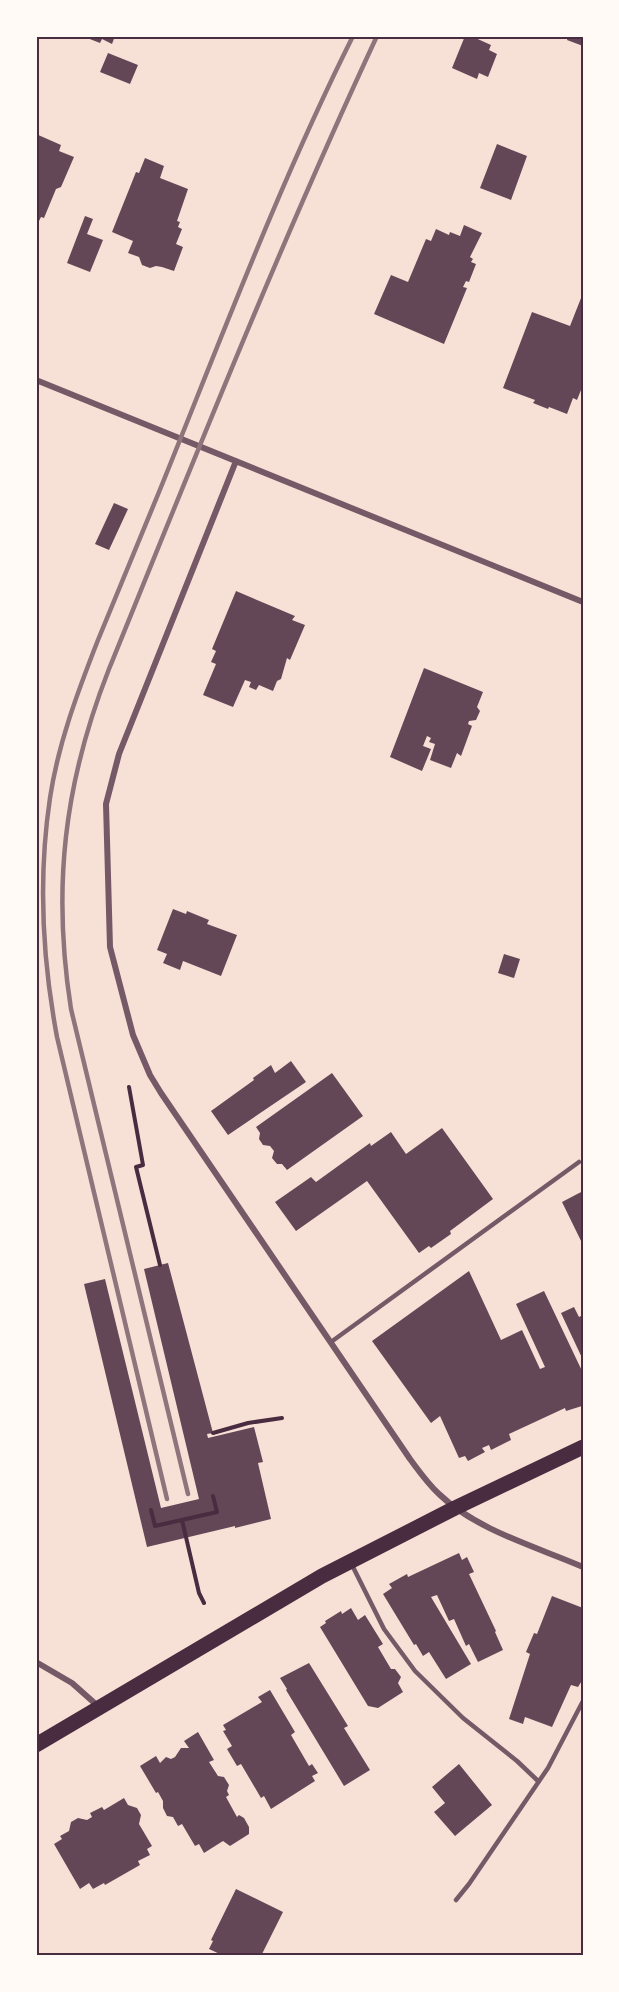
<svg xmlns="http://www.w3.org/2000/svg" width="619" height="1992" font-family="Mulish,sans-serif">
<rect width="100%" height="100%" fill="#f7e1d7"/>
<!-- building -->
<path fill="#644757" d="M82,36h33l-3,8 -10,-5 -2,4z
M465,36h6l20,9 -2,5 8,4 -9,23 -9,-4 -2,6 -25,-11z
M568,36h15v10l-16,-6z
M108,53l30,12 -8,19 -30,-12z
M36,134l25,11 -2,6 15,6 -13,30 -5,2 -12,29 -3,-1 -5,10z
M497,144l30,12 -16,44 -31,-12z
M145,158l19,8 -4,12 28,11 -11,32 3,1 -2,5 4,2 -6,15 7,3 -9,24 -12,-4 -6,-1 -6,2 -8,-3 -3,-8 -11,-4 5,-12 -21,-9 24,-60 3,1z
M85,216l8,3 -6,15 16,6 -13,32 -23,-9z
M464,225l18,8 -12,24 3,2 -2,3 5,2 -7,18 -3,-1 -3,6 4,1 -23,56 -70,-30 17,-39 17,7 18,-43 5,2 5,-12 13,6 1,-3 10,4z
M583,293v92l-6,15 -4,-2 -6,16 -18,-7 -1,2 -15,-6 2,-3 -32,-12 29,-76 38,14z
M114,503l14,6 -19,41 -14,-6z
M236,591l59,25 -3,4 13,5 -15,35 -3,-2 -6,21 -4,2 -4,10 -14,-6 -3,5 -7,-3 2,-5 -6,-2 -12,27 -30,-12 13,-31 -5,-2 5,-11 -4,-2z
M424,668l59,24 -6,15 3,4 -4,9 -7,1 -1,3 4,2 -11,30 -4,-3 -6,15 -21,-8 5,-16 -6,-2 2,-4 -4,-2 -4,10 8,3 -9,22 -32,-14z
M173,909l13,5 1,-3 22,9 -2,4 30,11 -16,41 -38,-15 -3,9 -17,-7 4,-9 -10,-4z
M504,954l16,5 -6,19 -16,-5z
M291,1061l15,21 -78,53 -17,-24 43,-31 -1,-2 18,-13 4,8z
M332,1073l31,43 -76,54 -5,-6h-5l-5,-6 2,-7 -4,-5 -7,-1 -4,-6 1,-6 -4,-6z
M442,1128l51,71 -43,32 1,3 -20,14 -2,-2 -10,7 -52,-72 -71,50 -21,-29 36,-25 5,5 54,-39 1,3 20,-14 15,22z
M583,1191v54l-21,-43z
M168,1263l45,170 -6,1 1,4 46,-11 9,35 -5,1 13,56 -36,9v-2l-88,21 -63,-263 21,-5 56,229 38,-9 -55,-230z
M469,1271l32,69 21,-10 18,39 5,-2 -29,-63 28,-13 39,82v31l-1,2 -16,5 -1,-3 -56,26 2,6 -20,10 -2,-5 -7,3 3,4 -17,9 -3,-5 -6,2 -19,-42 -9,7 -59,-82z
M574,1307l5,10 4,-2v45l-22,-47z
M459,1553l3,7 5,-3 7,15 -5,2 27,57 -1,1 8,18 -25,12 -9,-18 -3,2 -12,-27 -5,2 -12,-26 -6,2 40,67 -25,15 -17,-27 -6,4 -7,-12 -2,1 -31,-51 9,-6 -3,-4 18,-10 1,3z
M552,1596l31,12v71l-5,8 -7,-2 -19,42 -27,-10 -2,7 -14,-5 21,-65 -4,-2 8,-19 3,1z
M351,1608l7,12 7,-5 18,29 -5,3 13,22h4l6,8 -3,6 5,9 -25,16 -10,-2 -48,-79 6,-4 -1,-2 16,-10 1,3z
M309,1663l39,63 -4,2 26,42 -26,16 -58,-96 1,-1 -7,-11z
M270,1690l25,42 -4,3 18,31 3,-2 6,9 -6,3 3,5 -44,28 -7,-13 -3,2 -20,-34 -4,2 -10,-17 5,-3 -9,-15 3,-1 -3,-5 39,-23 -4,-5z
M198,1732l16,28 -5,2 9,14 6,1 5,8 -2,6 2,4 -3,2 11,20 2,-2 5,3 5,9v7l-19,12 -7,-5 -19,12 -5,-9 -4,2 -13,-22 -4,2 -5,-9 -6,-1 -4,-8v-7l-5,-9 -2,1 -16,-27 16,-10 4,7 6,-6 5,2 4,-2 6,-9h8l-5,-7z
M459,1764l33,41 -37,31 -21,-24 11,-9 -13,-16z
M124,1798l4,7 9,3 4,7 -2,9 13,22 -5,3 3,6 -12,6 2,4 -35,20 -1,-2 -11,6 -4,-6 -9,6 -26,-45 8,-5 -2,-3 9,-5 2,-9 7,-4 9,2 5,-3 -2,-4 12,-6 2,3z
M236,1889l47,23 -22,44h-37l-15,-7 4,-8 -2,-1z"/>
<g fill="none" stroke-linecap="round" stroke-linejoin="round">
<!-- path -->
<path stroke="#4a2c40" stroke-width="4" d="M129,1087l14,78 -7,2 24,98
M213,1433l35,-10 34,-5
M151,1510l4,16 62,-14 -4,-16
M182,1520l17,73 5,10"/>
<!-- service -->
<path stroke="#755966" stroke-width="4.5" d="M331,1342l248,-180
M351,1563l33,66 31,42 48,47 54,43 21,20
M456,1900l13,-16 79,-116 35,-67"/>
<!-- minor -->
<path stroke="#755966" stroke-width="6" d="M36,380l547,222
M236,461l-117,293 -13,50 4,143 23,88 17,40 11,18 249,366c9,12 18,25 29,35 37,36 98,53 144,73
M36,1662l36,21 27,24"/>
<!-- primary -->
<path stroke="#4a2c40" stroke-width="15" d="M36,1745l286,-169 133,-68 128,-61"/>
<!-- rail -->
<path stroke="#8f747c" stroke-width="4.5" d="M188,1494l-117,-485c-19,-121 -7,-226 38,-340 86,-212 171,-425 268,-633
M167,1499l-110,-462c-15,-80 -19,-159 -7,-239 8,-54 28,-107 48,-158 20,-49 40,-98 61,-148 62,-153 120,-308 194,-456"/>
</g>
<!-- border -->
<rect width="619" height="1992" fill="none" stroke="#fffaf5" stroke-width="75"/>
<rect x="38" y="38" width="544" height="1916" fill="none" stroke="#4a2c40" stroke-width="2"/>
</svg>
